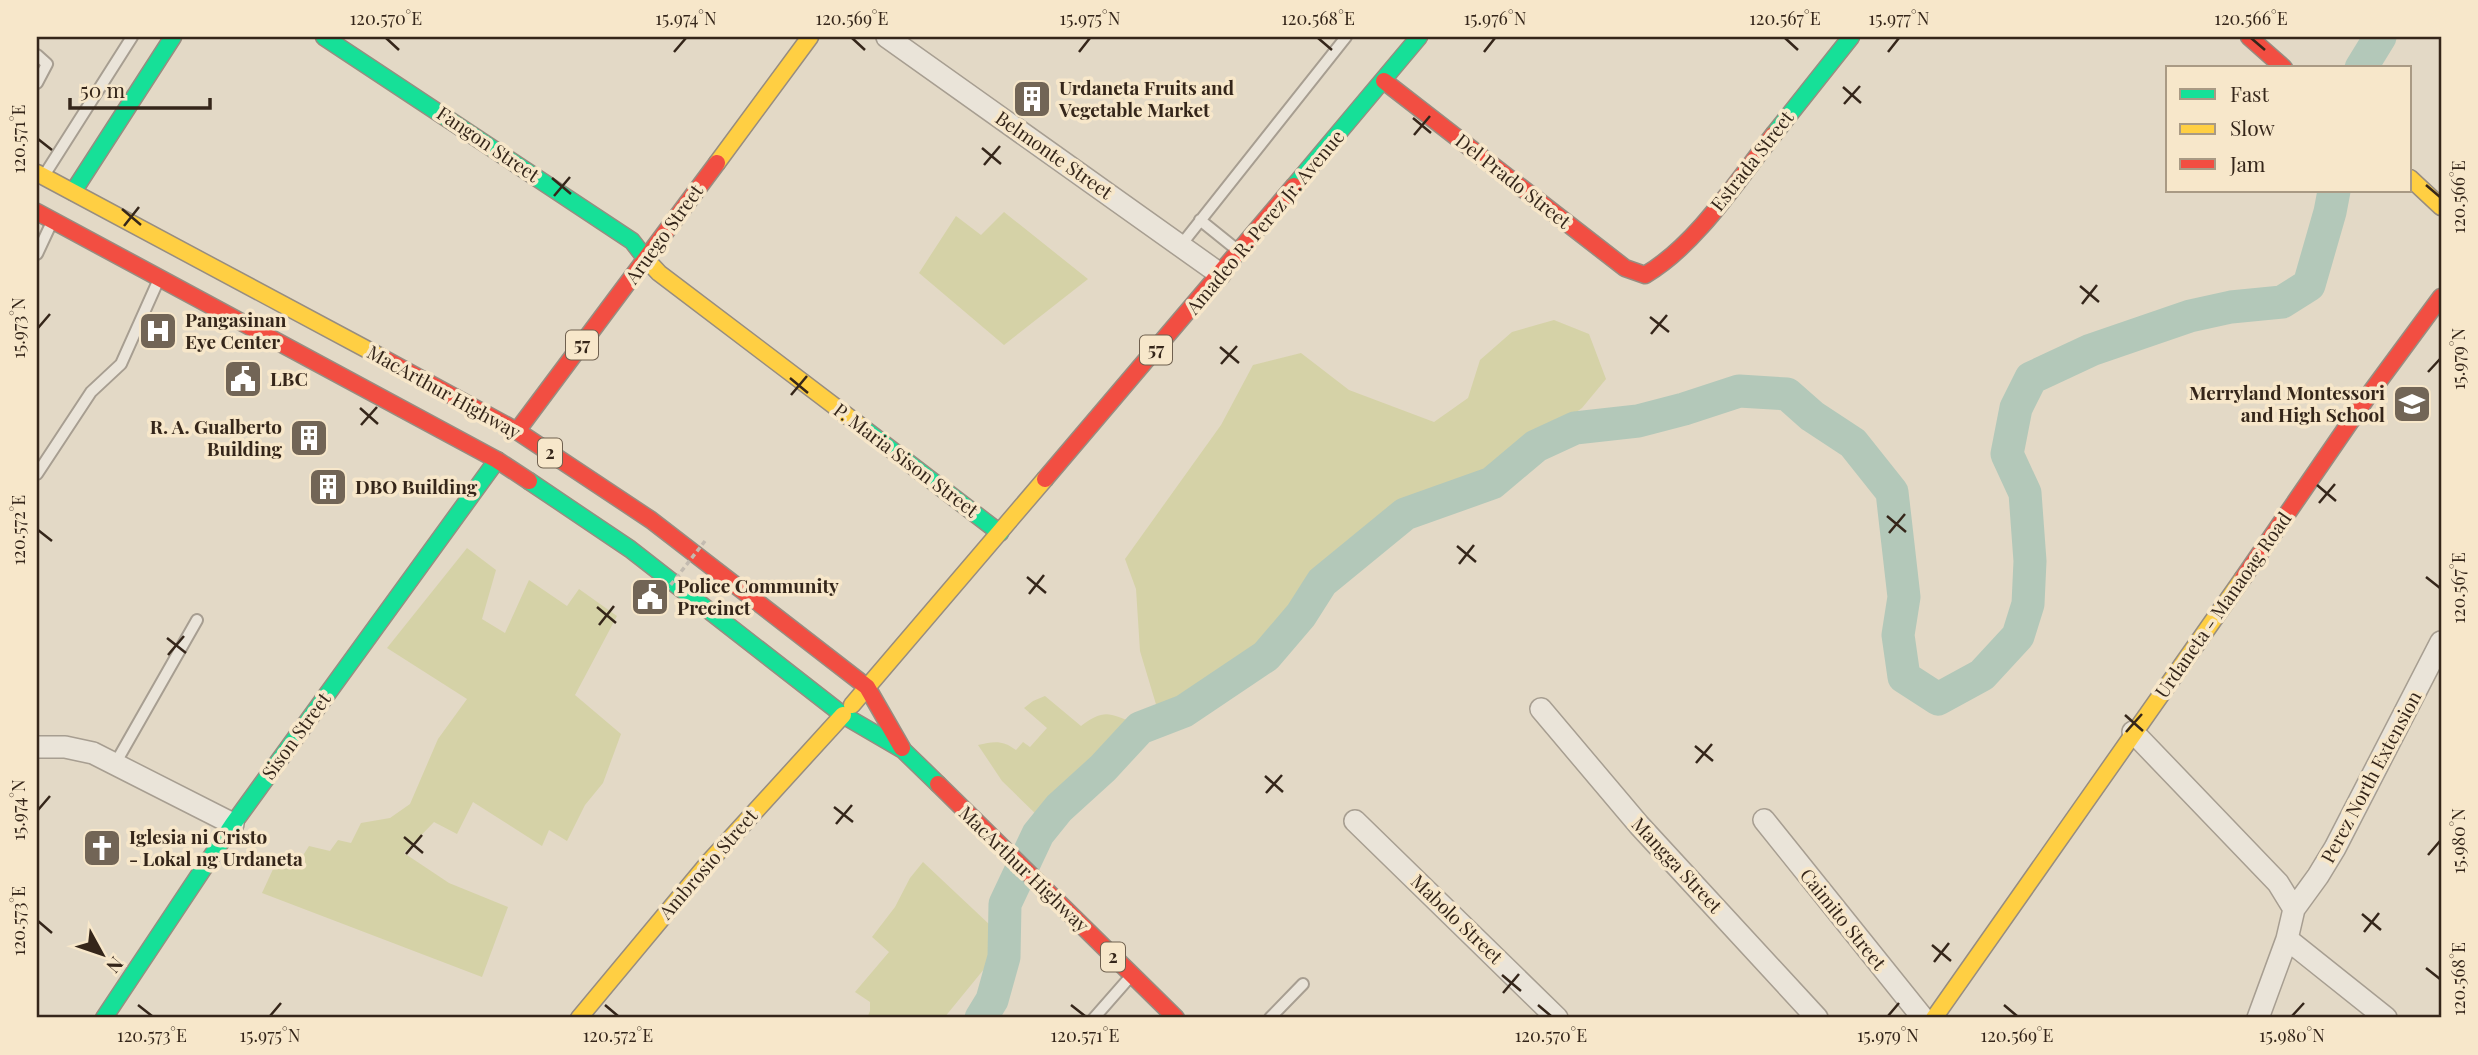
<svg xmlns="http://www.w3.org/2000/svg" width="2478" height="1055" font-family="'Playfair Display',serif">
<rect width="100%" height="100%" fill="#e3d9c6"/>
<!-- green -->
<path fill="#d5d2a7" d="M1004,212l84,67 -84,66 -85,-72 37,-57 25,19z
M1554,320l35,14 17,45 -24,29 -107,76 -57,17 -97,76 -11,13 -8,18 -28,33 -31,25 -85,45 -18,-60 -4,-62 -11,-30 96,-134 32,-60 48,-12 48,37 85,32 34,-24 12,-38 32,-28z
M467,548l29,22 -14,49 23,14 24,-53 38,26 12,-17 38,27 -42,79 46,39 -18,49 -18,22 -18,36 -18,-11 -7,16 -69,-44 -16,32 -23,-12 -30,31 45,30 59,24 -26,70 -220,-84 18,-39 17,11 12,-19 21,5 8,-11 13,3 10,-20 29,-5 20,-14 28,-65 29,-40 -80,-51z
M1045,696l36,30c23,-17 28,-13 53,-3l-92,97 -40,-39 -24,-36c16,-4 25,-5 38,5l7,-8 7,5 17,-19 -23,-20 9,-7z
M923,862l84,79 -63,77h-77l3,-7v-9l-15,-10 34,-40 -17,-15 23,-30 15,-29z"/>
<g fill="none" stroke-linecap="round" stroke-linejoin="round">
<!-- river -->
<path stroke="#b3c8b9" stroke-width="33" d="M2361,68l19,-31
M981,1018l11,-18 12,-43 1,-53 33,-70 21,-26 44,-40 37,-40 44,-17 82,-55 35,-41 21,-33 83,-68 87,-31 44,-37 39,-18 63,-7 46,-12 55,-18 48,3 25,22 41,27 39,49 12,105 -6,38 6,42 34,22 44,-24 36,-39 10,-32 2,-43 -5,-68 -18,-39 9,-46 15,-30 60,-28 99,-34 41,-9 51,-5 27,-17 21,-73 4,-21"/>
<defs>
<path id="lane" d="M37,55l10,9 -10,19
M45,174l87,-137
M1200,220l36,29
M1181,245l165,-208
M37,254l14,-30
M37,474l54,-82 30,-28 38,-85
M115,764l82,-144
M1094,1018l36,-41
M1270,1018l33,-34"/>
<path id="street" d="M887,37l333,237
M1541,709l98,116 178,193
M2133,732l145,151 16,26
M37,747h28l28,6 140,71
M1764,820l159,198
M1355,821l202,197
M2287,939l99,79
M2258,1018l29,-79 7,-30 24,-33 17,-28 106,-206"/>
<path id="fast" d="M324,37l308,204 14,18
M1774,134l77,-97
M1294,186l125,-149
M73,192l100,-155
M862,427l138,106
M529,481l101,68 213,166 60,35 35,34
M104,1018l129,-194 264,-364"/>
<path id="slow" d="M717,163l93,-126
M37,173l344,184
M2410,178l31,29
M646,259l13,14 203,154
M852,705l193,-226
M579,1018l129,-155 135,-148
M1934,1018l309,-440"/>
<path id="jam" d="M2249,37l35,31
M1384,81l241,187 20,7c51,-30 92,-94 129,-141
M37,212l460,248 32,21
M381,357l136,74 134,89 216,167 35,61
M517,431l200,-268
M1045,479l249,-293
M2243,578l125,-182 73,-99
M938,784l238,234"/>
</defs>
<!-- lane casing -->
<use href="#lane" stroke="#a79e91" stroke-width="14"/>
<!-- street casing -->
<use href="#street" stroke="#a79e91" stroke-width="24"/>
<!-- fast casing -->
<use href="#fast" stroke="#978d81" stroke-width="19"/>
<!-- slow casing -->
<use href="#slow" stroke="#978d81" stroke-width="19"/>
<!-- jam casing -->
<use href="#jam" stroke="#978d81" stroke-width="19"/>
<!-- lane -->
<use href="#lane" stroke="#eae4d9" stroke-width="10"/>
<!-- street -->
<use href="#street" stroke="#eae4d9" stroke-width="21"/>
<!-- fast -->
<use href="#fast" stroke="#16e098" stroke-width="16"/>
<!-- slow -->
<use href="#slow" stroke="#ffcf43" stroke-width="16"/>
<!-- jam -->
<use href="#jam" stroke="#f24e42" stroke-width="16"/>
<!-- path-bridge -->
<path stroke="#c3bbb0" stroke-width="3.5" stroke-dasharray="5 3.5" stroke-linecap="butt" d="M655,605l50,-64"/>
</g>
<!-- ticks -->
<path fill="none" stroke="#35261a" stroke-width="2.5" d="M386,38l13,12M852,38l13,12M1318,38l14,12M1785,38l13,12M2251,38l14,12M674,52l12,-14M1079,52l11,-14M1484,52l11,-14M1888,52l11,-14M1843,87l18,16M1844,104l16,-18M1413,118l18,15M1414,135l16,-19M38,139l14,11M982,148l19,16M984,165l16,-19M552,178l19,16M2426,185l14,12M554,196l16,-19M122,209l19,16M124,226l15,-19M2080,286l19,16M2082,304l15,-19M1650,317l19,15M38,328l12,-14M1651,334l16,-19M1220,347l19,16M1221,364l16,-18M2428,372l12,-13M790,378l18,15M791,395l16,-19M360,408l18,16M361,425l16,-18M2317,485l19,16M2319,503l16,-19M1887,516l19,16M38,530l14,11M1889,533l16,-19M1457,546l19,16M1459,564l15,-19M1027,577l19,16M2426,577l14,11M1029,594l15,-19M597,607l19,16M599,625l15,-19M167,638l19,15M168,655l16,-19M2125,715l18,16M2126,732l16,-18M1695,746l18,15M1696,763l16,-19M1265,776l18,16M1266,793l16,-18M834,807l19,15M38,810l12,-14M836,824l16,-19M404,837l19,16M406,854l16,-19M2428,855l12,-14M2362,914l19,16M38,921l14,12M2364,932l15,-19M1932,945l19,16M1934,962l15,-19M2426,968l14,11M1502,975l19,16M1503,993l16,-19M138,1005l14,11M605,1005l13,11M1071,1005l14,11M1538,1005l13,11M2004,1005l13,11M270,1016l11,-13M1888,1016l11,-13M2292,1016l12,-13"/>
<!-- icons -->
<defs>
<symbol id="building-square" viewBox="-11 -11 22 22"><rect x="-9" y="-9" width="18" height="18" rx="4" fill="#726556" stroke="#f7e7ca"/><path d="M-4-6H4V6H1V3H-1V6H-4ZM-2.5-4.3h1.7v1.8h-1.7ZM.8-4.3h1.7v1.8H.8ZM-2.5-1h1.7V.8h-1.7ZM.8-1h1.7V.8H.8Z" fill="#fff"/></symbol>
<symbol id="hospital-square" viewBox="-11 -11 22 22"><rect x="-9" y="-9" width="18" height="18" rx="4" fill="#726556" stroke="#f7e7ca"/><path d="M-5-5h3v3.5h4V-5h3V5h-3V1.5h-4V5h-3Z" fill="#fff"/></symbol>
<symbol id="civic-square" viewBox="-11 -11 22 22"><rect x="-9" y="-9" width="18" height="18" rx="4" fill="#726556" stroke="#f7e7ca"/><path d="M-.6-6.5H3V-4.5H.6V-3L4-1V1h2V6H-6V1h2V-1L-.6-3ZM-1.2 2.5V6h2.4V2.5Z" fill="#fff"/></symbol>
<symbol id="school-square" viewBox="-11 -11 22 22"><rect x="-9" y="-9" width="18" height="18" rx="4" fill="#726556" stroke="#f7e7ca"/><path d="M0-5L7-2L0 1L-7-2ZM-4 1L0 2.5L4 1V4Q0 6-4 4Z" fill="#fff"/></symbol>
<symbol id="church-square" viewBox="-11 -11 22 22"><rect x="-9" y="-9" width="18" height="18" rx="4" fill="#726556" stroke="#f7e7ca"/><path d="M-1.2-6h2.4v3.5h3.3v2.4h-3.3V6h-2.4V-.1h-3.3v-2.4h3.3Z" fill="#fff"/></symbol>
</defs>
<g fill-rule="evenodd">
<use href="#building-square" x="1010" y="77" width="44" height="44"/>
<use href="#hospital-square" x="136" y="309" width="44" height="44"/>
<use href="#civic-square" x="221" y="357" width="44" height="44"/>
<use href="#school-square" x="2390" y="382" width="44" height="44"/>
<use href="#building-square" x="287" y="416" width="44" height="44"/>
<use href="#building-square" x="306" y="465" width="44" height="44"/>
<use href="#civic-square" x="628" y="575" width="44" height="44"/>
<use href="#church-square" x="80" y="826" width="44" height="44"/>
</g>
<g text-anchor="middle" stroke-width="7" stroke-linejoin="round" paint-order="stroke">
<!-- shield labels -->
<g fill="#f7e7ca" stroke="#6f604f" stroke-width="2">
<rect x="566" y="330.5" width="32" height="29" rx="5"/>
<rect x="1140" y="335.5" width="32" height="29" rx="5"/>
<rect x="538" y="438.5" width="24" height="29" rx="5"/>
<rect x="1101" y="942.5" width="24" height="29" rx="5"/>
</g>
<g font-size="18" font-weight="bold" fill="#35261a">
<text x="582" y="351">57</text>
<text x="1156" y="356">57</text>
<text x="550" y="459">2</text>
<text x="1113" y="963">2</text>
</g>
<!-- poi labels -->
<g font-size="19" font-weight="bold" fill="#35261a" stroke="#f7e7ca" text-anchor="start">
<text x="1059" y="95">Urdaneta Fruits and<tspan x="1059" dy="22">Vegetable Market</tspan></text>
<text x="185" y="327">Pangasinan<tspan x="185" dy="22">Eye Center</tspan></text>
<text x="270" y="386">LBC</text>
<text x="2385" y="400" text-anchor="end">Merryland Montessori<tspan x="2385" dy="22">and High School</tspan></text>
<text x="282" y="434" text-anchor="end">R. A. Gualberto<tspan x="282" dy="22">Building</tspan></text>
<text x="355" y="494">DBO Building</text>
<text x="677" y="593">Police Community<tspan x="677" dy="22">Precinct</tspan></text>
<text x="129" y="844">Iglesia ni Cristo<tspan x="129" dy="22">- Lokal ng Urdaneta</tspan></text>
</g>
<!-- street labels -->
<g font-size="19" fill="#35261a" stroke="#f7e7ca">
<text transform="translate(488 144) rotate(34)" y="7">Fangon Street</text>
<text transform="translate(1054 155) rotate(35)" y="7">Belmonte Street</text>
<text transform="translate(1752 161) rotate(-52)" y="7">Estrada Street</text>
<text transform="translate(1513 181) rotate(38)" y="7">Del Prado Street</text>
<text transform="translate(1265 222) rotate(-50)" y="7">Amadeo R. Perez Jr. Avenue</text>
<text transform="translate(664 234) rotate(-54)" y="7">Aruego Street</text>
<text transform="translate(444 392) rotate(29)" y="7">MacArthur Highway</text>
<text transform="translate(906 460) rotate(37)" y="7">P. Maria Sison Street</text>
<text transform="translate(2223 605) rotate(-55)" y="7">Urdaneta - Manaoag Road</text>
<text transform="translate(296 736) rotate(-54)" y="7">Sison Street</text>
<text transform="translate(2371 777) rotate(-62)" y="7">Perez North Extension</text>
<text transform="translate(708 864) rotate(-49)" y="7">Ambrosio Street</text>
<text transform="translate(1677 865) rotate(47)" y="7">Mangga Street</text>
<text transform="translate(1024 869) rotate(44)" y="7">MacArthur Highway</text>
<text transform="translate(1457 919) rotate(44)" y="7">Mabolo Street</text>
<text transform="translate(1843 919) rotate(51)" y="7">Caimito Street</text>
</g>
</g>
<!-- border -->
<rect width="2478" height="1055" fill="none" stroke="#f7e7ca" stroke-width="77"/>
<!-- legend -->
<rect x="2166" y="66" width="245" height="126" fill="#f7e7ca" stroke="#a99a84" stroke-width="2"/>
<rect x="2180" y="89" width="35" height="10" fill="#16e098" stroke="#a99a84" stroke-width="2"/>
<text x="2230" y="102" font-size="21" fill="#35261a">Fast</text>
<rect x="2180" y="124" width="35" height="10" fill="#ffcf43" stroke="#a99a84" stroke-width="2"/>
<text x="2230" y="136" font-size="21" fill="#35261a">Slow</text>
<rect x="2180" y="159" width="35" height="10" fill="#f24e42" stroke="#a99a84" stroke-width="2"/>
<text x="2230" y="172" font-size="21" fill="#35261a">Jam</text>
<!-- north arrow -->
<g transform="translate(102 954) rotate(130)" stroke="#f7e7ca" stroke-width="5" paint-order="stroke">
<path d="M0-5L12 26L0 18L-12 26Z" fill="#35261a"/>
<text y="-10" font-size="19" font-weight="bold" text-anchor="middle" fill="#35261a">N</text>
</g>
<!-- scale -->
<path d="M70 98v10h140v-10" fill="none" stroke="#35261a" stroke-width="3.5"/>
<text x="80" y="98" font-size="21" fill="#35261a" stroke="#f7e7ca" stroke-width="5" paint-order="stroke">50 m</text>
<rect x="38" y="38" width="2402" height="978" fill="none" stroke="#35261a" stroke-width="2.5"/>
<g font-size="18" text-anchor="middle" fill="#35261a">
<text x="386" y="25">120.570°E</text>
<text x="686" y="25">15.974°N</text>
<text x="852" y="25">120.569°E</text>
<text x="1090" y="25">15.975°N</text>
<text x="1318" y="25">120.568°E</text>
<text x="1495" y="25">15.976°N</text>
<text x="1785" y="25">120.567°E</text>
<text x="1899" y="25">15.977°N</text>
<text x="2251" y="25">120.566°E</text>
<text transform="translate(19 139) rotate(-90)" y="6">120.571°E</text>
<text transform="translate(2459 197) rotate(-90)" y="6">120.566°E</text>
<text transform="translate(19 328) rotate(-90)" y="6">15.973°N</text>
<text transform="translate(2459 359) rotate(-90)" y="6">15.979°N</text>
<text transform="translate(19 530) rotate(-90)" y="6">120.572°E</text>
<text transform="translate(2459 588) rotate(-90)" y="6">120.567°E</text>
<text transform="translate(19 810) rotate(-90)" y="6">15.974°N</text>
<text transform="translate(2459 841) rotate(-90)" y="6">15.980°N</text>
<text transform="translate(19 921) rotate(-90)" y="6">120.573°E</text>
<text transform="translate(2459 979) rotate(-90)" y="6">120.568°E</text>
<text x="152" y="1042">120.573°E</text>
<text x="270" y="1042">15.975°N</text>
<text x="618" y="1042">120.572°E</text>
<text x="1085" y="1042">120.571°E</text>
<text x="1551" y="1042">120.570°E</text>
<text x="1888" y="1042">15.979°N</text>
<text x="2017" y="1042">120.569°E</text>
<text x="2292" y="1042">15.980°N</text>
</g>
</svg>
